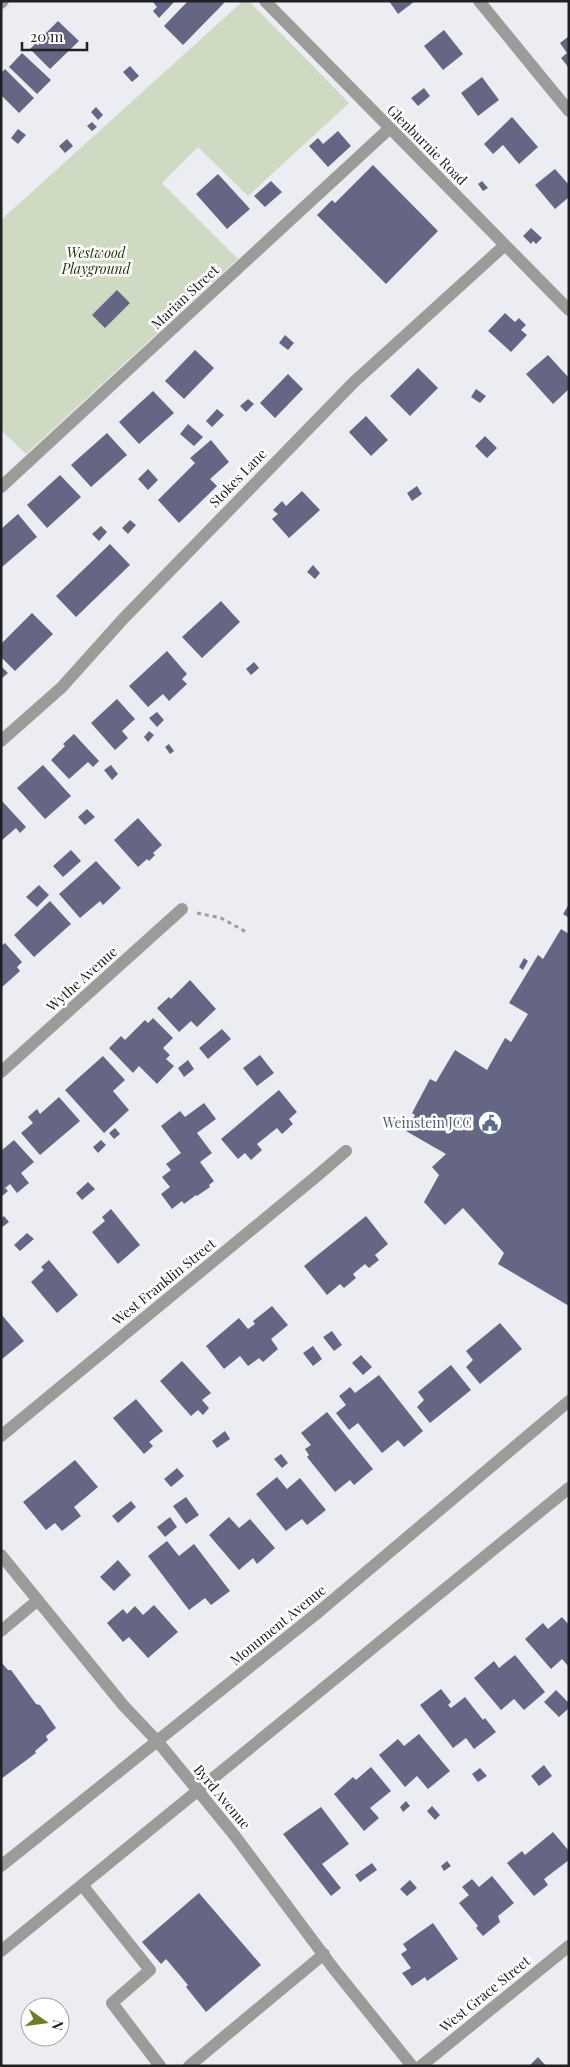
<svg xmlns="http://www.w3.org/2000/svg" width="570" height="2067" font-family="'Playfair Display',serif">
<rect width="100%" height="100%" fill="#ecedf2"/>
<!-- green -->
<path fill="#cfdac2" d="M243,1h6l100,102 -101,93 -50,-49 -36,36 76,76 -212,195 -25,-24v-210z"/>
<!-- building -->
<path fill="#656683" d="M152,1h23l-16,17 -6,-7 4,-4z
M188,1h34l2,2 -41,42 -19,-19z
M389,1h26l-17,13z
M58,21l21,20 -29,28 -20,-20z
M444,30l19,24 -20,16 -19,-24z
M569,36v32l-8,-10 6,-5 -7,-10z
M22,53l29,27 -14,14 -28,-27z
M130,66l9,10 -7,6 -9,-10z
M5,69l29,29 -15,15 -18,-18v-22z
M482,77l17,23 -21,16 -17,-23z
M424,88l6,8 -12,10 -7,-8z
M96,107l7,8 -5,5 -7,-8z
M512,117l26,30 -19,17 -16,-19 -10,9 -9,-10z
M92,122l5,5 -5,4 -5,-5z
M18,129l8,6 -8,9 -7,-6z
M338,131l13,15 -23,21 -19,-21 9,-8 5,6z
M67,139l6,7 -8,7 -6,-7z
M373,165l65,66 -52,53 -69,-69 15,-15 3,3z
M555,169l14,16v12l-14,12 -20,-24z
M218,174l32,35 -23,20 -31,-35z
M271,181l11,11 -17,15 -11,-11z
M482,181l6,7 -5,3 -5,-7z
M531,228l11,10 -6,6 -3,-3 -2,3 -8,-8z
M117,290l13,13 -25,25 -13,-13z
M505,313l10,9 4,-4 7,7 -5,5 6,5 -16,17 -23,-21z
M285,335l9,8 -6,7 -9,-7z
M195,350l19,18 -30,31 -19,-18z
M548,355l21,23v11l-16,15 -27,-30z
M418,368l20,20 -28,28 -20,-20z
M288,374l15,15 -28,29 -15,-15z
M476,389l10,7 -6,7 -9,-6z
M153,391l21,22 -35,31 -20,-22z
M248,399l6,5 -8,8 -6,-6z
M217,409l7,6 -12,12 -6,-6z
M366,416l22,24 -17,16 -22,-24z
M188,424l15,13 -9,9 -14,-12z
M107,433l20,22 -36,32 -20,-22z
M485,436l12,12 -10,10 -12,-12z
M211,440l18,22 -19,17 7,7 -38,37 -21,-23 37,-37 -5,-5z
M148,469l10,11 -10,10 -10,-11z
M60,475l21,22 -34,31 -20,-23z
M417,486l5,8 -10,7 -5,-8z
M302,491l18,19 -31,28 -17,-19 6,-5 -5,-4 9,-9 4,5z
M18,514l19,23 -35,30 -1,-38z
M130,520l6,5 -8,9 -6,-6z
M101,526l6,6 -8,9 -7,-7z
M110,544l20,21 -54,52 -20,-21z
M313,565l7,8 -5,6 -8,-7z
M221,601l19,21 -38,36 -20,-21z
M32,613l21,21 -38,37 -14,-14v-13z
M167,651l20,23 -5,5 5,5 -18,17 -6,-7 -15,13 -19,-21z
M254,662l5,6 -8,7 -5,-6z
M1,666l7,7 -7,6z
M117,699l18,20 -13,12 6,7 -13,12 -24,-27z
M157,712l7,8 -7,7 -8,-9z
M149,731l5,4 -6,7 -4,-5z
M74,734l25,27 -6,6 -5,-5 -19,17 -18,-19 14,-14 -2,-2z
M169,744l5,7 -4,3 -5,-7z
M43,765l28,31 -26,23 -28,-31z
M111,765l7,9 -6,6 -8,-10z
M1,800l25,27 -6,6 -4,-5 -15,13z
M87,809l8,8 -10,8 -7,-8z
M138,818l24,27 -9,8 2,2 -6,6 -2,-2 -9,8 -24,-27z
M71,850l10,11 -18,16 -10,-11z
M96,861l25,27 -18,17 -3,-4 -20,17 -21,-24z
M39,885l10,10 -12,12 -11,-10z
M50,901l21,23 -37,33 -20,-22z
M569,904v14l-6,-4z
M561,929l8,5v372l-71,-42 6,-11 -41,-45 -18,17 -21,-23 15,-27 -7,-8 14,-13 -40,-23 9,-16 -3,-2 18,-34 6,3 19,-32 32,20 18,-32 6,4 17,-28 -19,-11 29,-48 5,4z
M5,943l17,19 -5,5 3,4 -19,17v-42z
M524,958l4,3 -5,9 -4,-3z
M190,980l26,29 -19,18 -6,-6 -12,11 -22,-24 12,-11 2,2z
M153,1018l20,20 -10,10 7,7 -4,4 8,7 -17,18 -18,-18 -6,7 -24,-25 12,-12 4,4 20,-20 3,3z
M222,1029l9,10 -23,20 -9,-11z
M260,1055l14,18 -17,13 -14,-18z
M103,1056l22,24 -12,11 16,19 -25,23 -39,-43z
M188,1060l6,9 -10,8 -6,-9z
M279,1090l18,22 -8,7 4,5 -11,10 -5,-6 -20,16 5,6 -11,10 -6,-7 -7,6 -17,-20z
M59,1097l21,24 -40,34 -19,-22 12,-10 -5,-6 9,-8 3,5z
M204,1103l12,16 -19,14 15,20 -12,9 14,19 -5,4 1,2 -13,9 -1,-1 -12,9 -2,-3 -10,8 -11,-15 9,-7 -8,-10 9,-7 -5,-6 15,-11 -20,-27 19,-15 5,6z
M115,1128l5,6 -6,5 -5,-6z
M14,1140l20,22 -13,11 8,10 -12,10 -7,-9 -5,4 3,3 -7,6v-46z
M101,1140l5,5 -8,8 -5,-6z
M88,1182l7,7 -13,11 -6,-7z
M111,1209l29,36 -22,19 -26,-32 13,-11 -3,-4z
M4,1216l5,6 -8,6v-9z
M366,1216l22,28 -13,11 4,5 -10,8 -4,-4 -12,10 3,4 -12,10 -4,-4 -13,11 -23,-29z
M27,1233l7,6 -14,12 -6,-6z
M49,1260l29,35 -21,18 -26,-31 13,-12 -3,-3z
M272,1306l16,19 -17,14 7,10 -15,13 -4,-4 -11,8 -8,-10 -16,13 -18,-23 33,-28 9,11 7,-5 -2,-3z
M1,1314l23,27 -23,19z
M500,1323l22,26 -42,35 -14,-17 7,-7 -7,-9z
M332,1331l10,14 -8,6 -11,-14z
M313,1346l9,13 -9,7 -10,-13z
M361,1355l11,12 -9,8 -11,-12z
M182,1361l29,32 -9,7 7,8 -6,7 -5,-5 -7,6 -31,-35z
M451,1365l20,25 -41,33 -13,-16 7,-7 -6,-8z
M379,1375l44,56 -19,16 -6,-7 -16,13 -24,-30 -9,7 -13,-17 10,-8 -7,-9 11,-9 5,6z
M136,1399l27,32 -14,11 4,4 -9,8 -31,-36z
M327,1412l46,57 -19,16 -4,-5 -15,12 -28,-35 2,-2 -4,-6 6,-4 -10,-12z
M225,1431l5,8 -13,9 -5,-7z
M281,1454l7,9 -6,5 -8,-9z
M75,1460l23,27 -24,20 7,9 -19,15 -7,-8 -9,7 -23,-28z
M177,1468l7,8 -13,11 -7,-8z
M277,1477l10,12 13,-11 26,32 -19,15 -5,-6 -16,12 -30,-37z
M186,1497l13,18 -13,9 -13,-18z
M131,1501l5,6 -18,16 -6,-7z
M170,1517l7,10 -12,10 -8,-10z
M229,1517l10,11 11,-9 25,29 -18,16 -4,-6 -14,12 -30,-35z
M167,1541l12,15 15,-12 36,47 -19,14 -6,-7 -16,12 -41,-54z
M118,1560l13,15 -17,16 -14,-14z
M154,1605l24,27 -30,26 -19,-21 -6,5 -16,-19 16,-14 4,5 8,-8 8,9z
M562,1617l7,8v42l-7,-8 -11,10 -26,-30 18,-16 5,6z
M515,1655l30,37 -21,18 -10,-11 -13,11 -27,-32 20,-17 5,7z
M1,1662l7,8h3l25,34 4,1 16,23 -10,8 2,4 -13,11 1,2 -35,26z
M441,1689l10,13 -3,3 3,3 14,-11 18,23 2,-2 11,14 -22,17 -8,-11 -13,10 -33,-43z
M556,1690l13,13v5l-10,9 -15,-15z
M419,1734l31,37 -22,18 -11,-13 -12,11 -26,-32 19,-16 6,7z
M544,1765l8,11 -13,10 -8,-10z
M371,1767l20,24 -21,17 9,10 -15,13 -30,-37 19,-17 3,3z
M480,1768l7,8 -9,6 -6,-8z
M406,1801l4,5 -7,6 -3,-5z
M432,1806l8,9 -5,5 -8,-9z
M321,1807l28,37 -27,20 19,24 -10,8 -48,-62z
M553,1832l16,19v9l-25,19 4,6 -14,11 -27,-33 15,-12 3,4z
M447,1861l4,5 -7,5 -3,-5z
M372,1863l5,7 -17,12 -5,-7z
M492,1876l22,27 -16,13 2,6 -17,14 -7,-8 2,-2 -19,-23 10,-8 -7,-8 10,-8 7,8z
M410,1880l7,8 -10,8 -7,-7z
M199,1893l62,72 -55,47 -20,-25 2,-2 -22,-26 -5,5 -19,-22z
M433,1923l25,36 -31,22 -2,-4 -13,9 -10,-13 9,-5 -10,-14 6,-4 -4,-6z
M538,2057l8,9h-17z"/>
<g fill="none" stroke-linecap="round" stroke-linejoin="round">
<!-- path -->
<path stroke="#9d9ea1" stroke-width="3" stroke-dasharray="4 4" stroke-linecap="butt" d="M197,913l24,5 27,15"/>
<!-- minor -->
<path stroke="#9b9c9a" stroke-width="12" d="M265,1l304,309
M479,1l90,110
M1,3l2,-2
M1,487l389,-359
M1,741l61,-54 61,-68 231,-237 151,-137
M1,1072l181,-163
M1,1436l317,-261 28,-24
M1,1555l122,150 35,37 77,94 99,133 78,97
M1,1631l37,-31
M1,1866l320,-256 248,-209
M82,1885l68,85 -38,33 48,63
M1,1951l568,-463
M189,2066l135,-112
M421,2066l148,-120"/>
</g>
<!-- icons -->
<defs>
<symbol id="civic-ring" viewBox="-11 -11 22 22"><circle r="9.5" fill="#fff" stroke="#5c6f8a" stroke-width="1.5"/><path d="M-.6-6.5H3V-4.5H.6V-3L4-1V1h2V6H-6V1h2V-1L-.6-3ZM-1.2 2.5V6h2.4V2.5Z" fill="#5c6f8a"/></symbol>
</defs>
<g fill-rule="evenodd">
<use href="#civic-ring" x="476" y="1109" width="28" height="28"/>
</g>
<g text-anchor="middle" stroke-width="5" stroke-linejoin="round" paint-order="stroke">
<!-- street labels -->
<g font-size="14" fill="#212123" stroke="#fff">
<text transform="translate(427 145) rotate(45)" y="5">Glenburnie Road</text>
<text transform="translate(185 297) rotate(-43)" y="5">Marian Street</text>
<text transform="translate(238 478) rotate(-46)" y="5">Stokes Lane</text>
<text transform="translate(82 979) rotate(-42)" y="5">Wythe Avenue</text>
<text transform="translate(164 1282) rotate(-39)" y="5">West Franklin Street</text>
<text transform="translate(278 1625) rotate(-39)" y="5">Monument Avenue</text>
<text transform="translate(222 1797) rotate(50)" y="5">Byrd Avenue</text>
<text transform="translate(485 1994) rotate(-39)" y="5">West Grace Street</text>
</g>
<!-- park labels -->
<g font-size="14" font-style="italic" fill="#1f3100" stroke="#fff">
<text x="96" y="258">Westwood<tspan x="96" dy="16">Playground</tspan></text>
</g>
<!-- service labels -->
<g font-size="14" fill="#4e5e75" stroke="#fff" text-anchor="end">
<text x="472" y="1128">Weinstein JCC</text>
</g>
</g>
<!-- border -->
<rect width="570" height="2067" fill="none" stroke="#212123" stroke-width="5"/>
<!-- north arrow -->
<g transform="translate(45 2022) rotate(104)"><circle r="24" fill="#ffffff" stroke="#a6a6a7"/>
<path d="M0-4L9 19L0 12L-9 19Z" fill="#727c27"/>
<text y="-8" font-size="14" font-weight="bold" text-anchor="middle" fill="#212123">N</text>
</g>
<!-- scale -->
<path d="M22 42v8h65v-8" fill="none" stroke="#212123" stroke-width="2.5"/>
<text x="30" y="42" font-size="15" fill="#212123" stroke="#ffffff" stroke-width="4" paint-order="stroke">20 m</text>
</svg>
